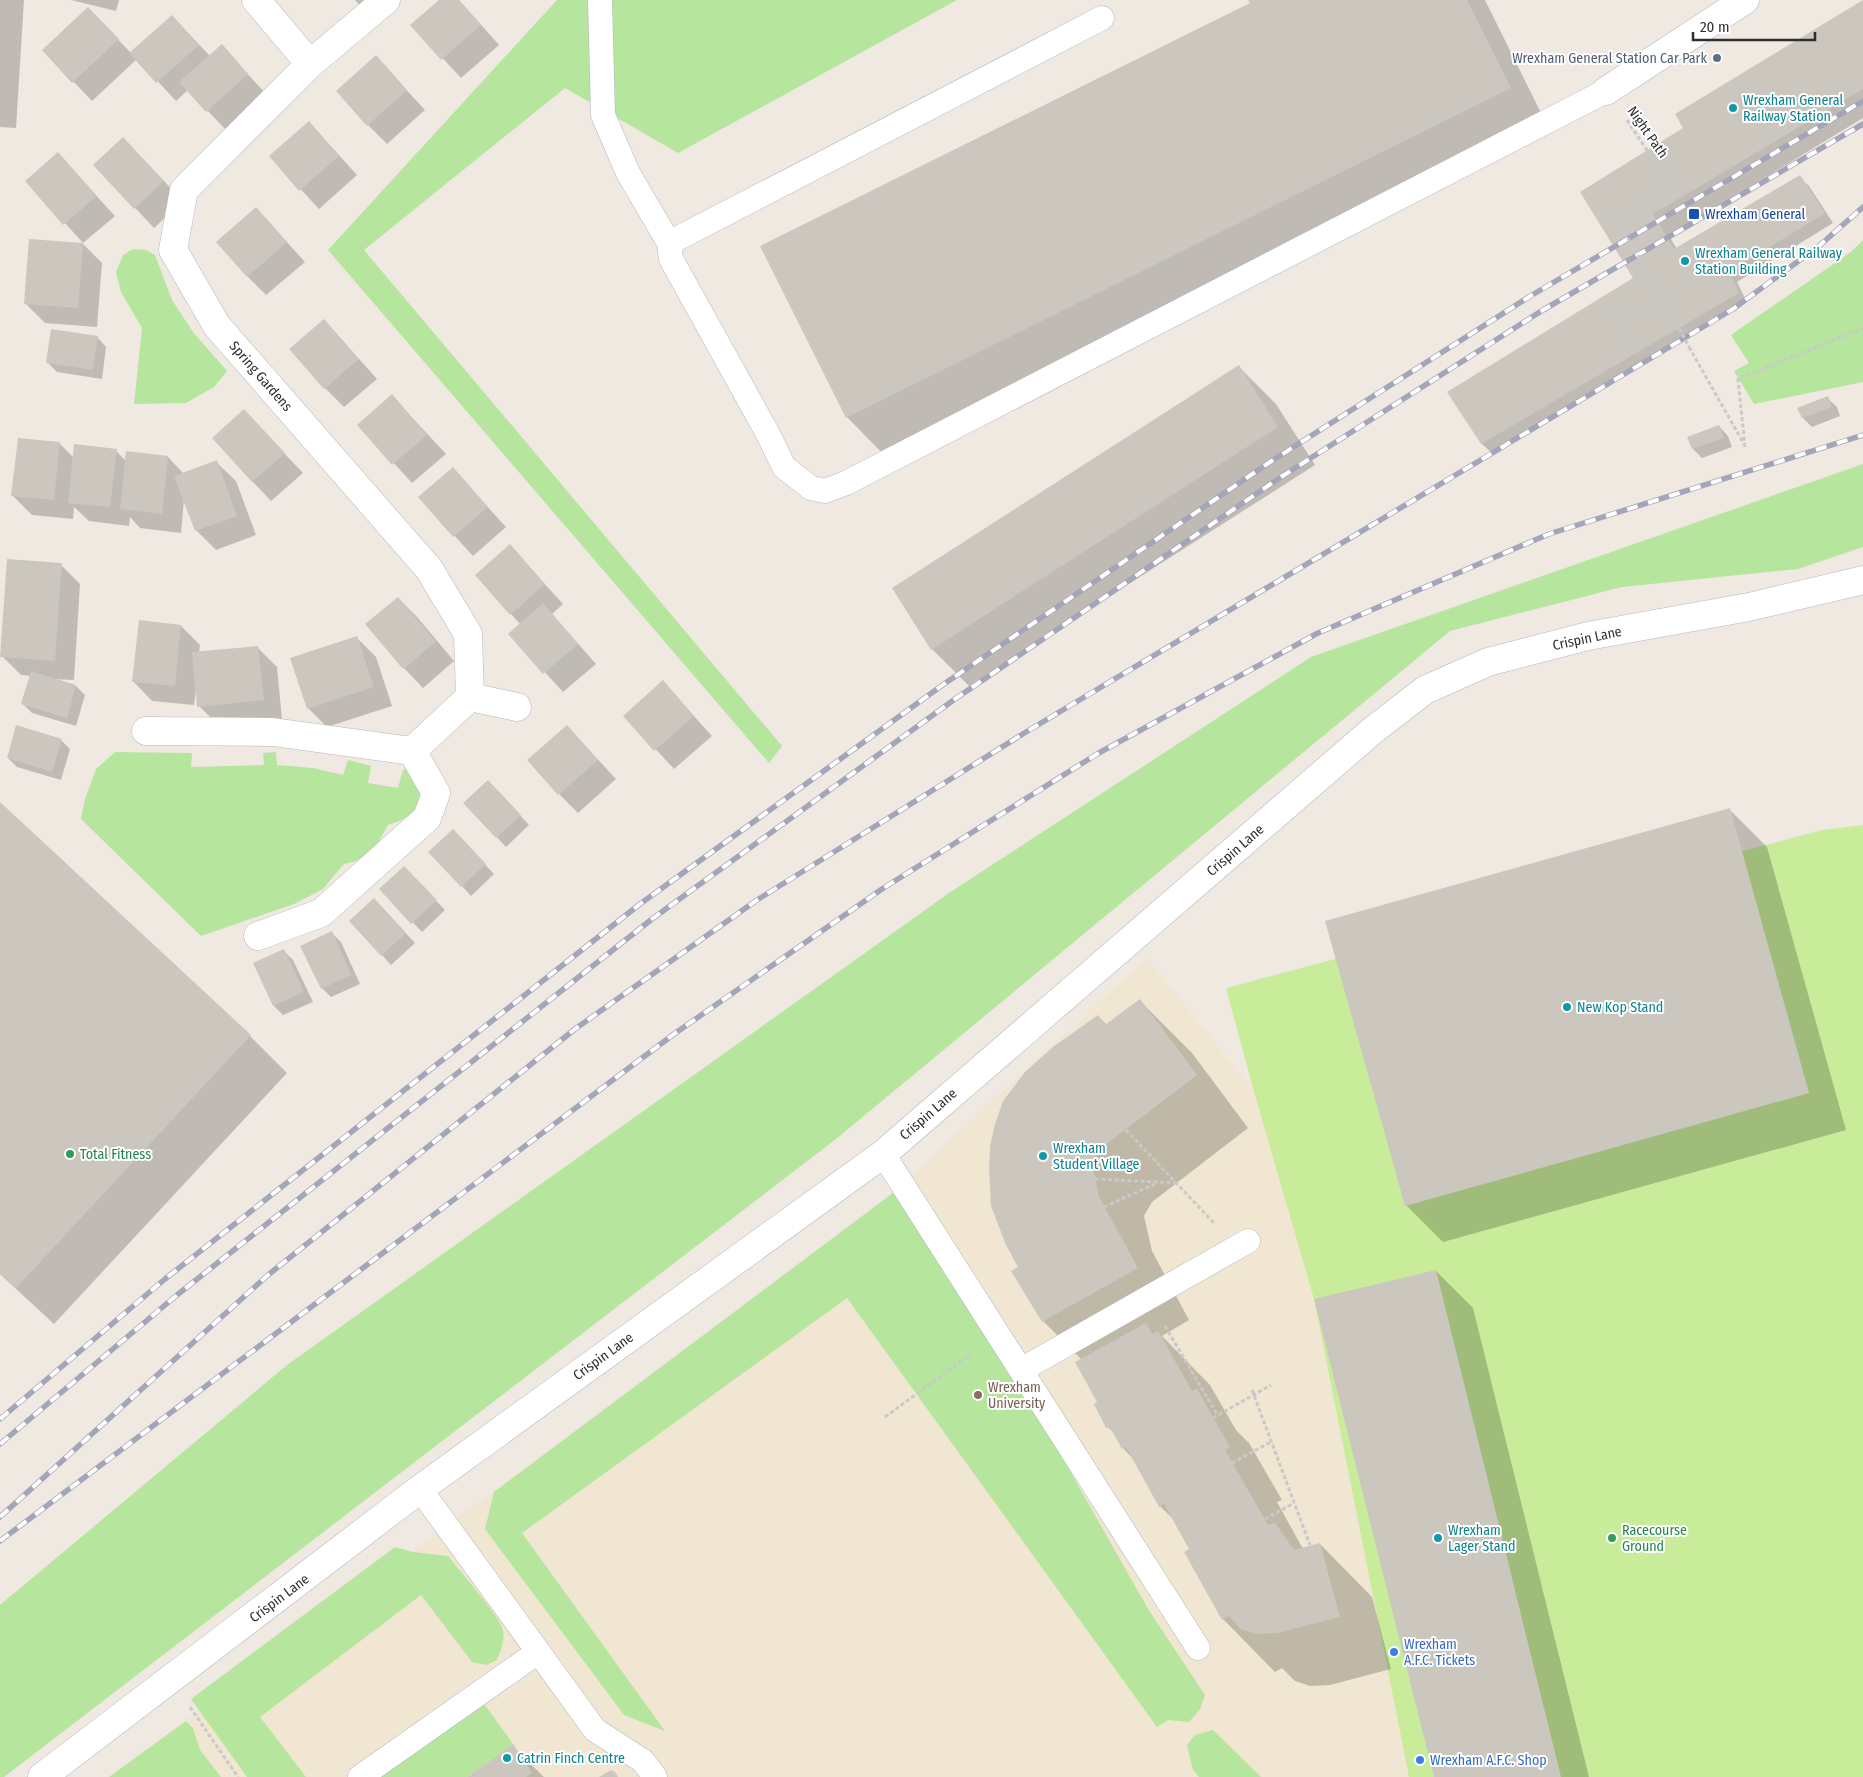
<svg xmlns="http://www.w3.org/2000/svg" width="1863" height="1777" font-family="'Fira Sans Condensed',sans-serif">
<rect width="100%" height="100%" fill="#efe9e1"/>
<!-- education -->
<path fill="#f0e6d1" d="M1147,958l107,134 60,207 95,478h-1300l774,-575z"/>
<!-- green -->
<path fill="#b6e59e" d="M557,0h400l-279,153 -113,-65 -201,162 418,496 -13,17 -441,-513z
M1863,240v142l-109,22 -20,-33 15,-8 -18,-28 120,-83z
M133,249l13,1 9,5 17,45 21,32 34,39 -13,16 -28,16 -52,1 8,-76 -21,-36 -5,-20 7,-17z
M1863,464v83l-65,22 -176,18 -172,44 -614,508 -832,638h-4v-172l287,-240 662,-472 362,-236z
M115,752l77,1 -1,14 73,-2 -1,-12 13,-1 1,13 36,3 30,7 5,-15 23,6 -3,17 30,5 5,-18 9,-3 12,15c-3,28 -9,34 -36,43l-14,25 -18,11 -12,3 -21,25 -29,15 -93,32 -120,-117 4,-20 11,-30z
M897,1190l165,267 86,152 57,86 -5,14 -11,13 -21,-2 -11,7 -310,-429 -325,235 143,198 -41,-16 -139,-186 9,-37z
M395,1547l18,5 35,4c10,13 53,62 55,74 2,11 -2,20 -6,30l-11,5 -14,-3 -51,-67 -161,122 46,60h-59l-56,-78z
M485,1705l28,39 -46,33h-91l93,-67z
M186,1721l7,7 7,22 21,27h-112z
M1213,1730l48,47h-62l-6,-7 -6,-25 8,-10z"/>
<!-- pitch -->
<path fill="#c9ec9a" d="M1863,825v952h-454l-95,-478 -60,-207 -28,-104 596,-158z"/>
<!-- shadow -->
<path fill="#0003" d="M0,0h24l-8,128 -16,-1z
M71,0h48l-3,11z
M355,0h17l-10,8z
M441,0h18l40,45 -38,33 -49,-53z
M1250,0h235l62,125 -663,330 -37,-38 405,-413z
M1863,1v117l-194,118 8,13 122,-72 10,9 24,37 -96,59 10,20 -255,151 -10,-9 -33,-51 186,-115 -37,-59 87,-91z
M172,16l38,40 12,-10 44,48 -40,36 -38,-40 -12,11 -39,-42 -45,42 -48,-50 63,-23 24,25z
M376,57l49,53 -38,34 -19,-19z
M309,122l48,53 -38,34 -49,-53z
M58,154l57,62 -32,27 -56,-62z
M142,158l41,43 -29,27 -59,-63z
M256,208l49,54 -39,33 -19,-19z
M83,244l19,19 -5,64 -52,-4 -19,-19z
M324,320l53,59 -33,28 -19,-19z
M97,337l9,10 -4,32 -45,-7 -9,-9z
M1239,367l37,37 39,61 -346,221 -37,-37z
M392,396l54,58 -34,29 -53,-58z
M1827,398l10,9 3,9 -28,11 -9,-9z
M244,411l59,62 -32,28 -19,-20z
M1719,426l9,10 4,11 -30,11 -9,-9z
M19,439l41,5 14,14 42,-7 10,10 42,-4 16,17 32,-12 20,19 20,54 -40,15 -20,-20 -12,-31 -3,34 -41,-5 -10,-11 -1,9 -40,-5 -15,-14 -1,12 -41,-4 -19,-19z
M453,469l53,58 -33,29 -53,-58z
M510,546l53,58 -11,10 44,50 -33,28 -53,-58 11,-9 -10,-11z
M61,565l19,19 -6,96 -21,-1 23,7 9,9 -9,31 -44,-13 -9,-9 8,-28 -10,-1 -19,-19z
M398,598l19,19 37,44 -31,27 -19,-20 -37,-43z
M181,626l19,19 -1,8 59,-5 19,19 5,52 -64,6 -19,-19 -3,-17 -2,16 -42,-4 -19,-20z
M357,638l19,19 16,49 -65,21 -19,-19z
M663,682l49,54 -38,33 -49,-53z
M567,726l49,53 -38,34 -19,-19z
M61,740l9,9 -9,31 -44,-13 -9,-9z
M498,791l31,34 -23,22 -41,-44z
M0,804l250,232 37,37 -233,251 -54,-50z
M1730,810l37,37 79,283 -403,112 -37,-37z
M462,840l32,34 -23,22 -9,-10z
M404,868l41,42 -23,22 -41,-43z
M383,909l32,34 -24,22 -40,-44z
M332,933l9,9 19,42 -29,13 -9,-9z
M284,951l9,9 20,42 -30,13 -9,-9 -19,-42z
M1140,1001l52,52 56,75 -96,74 -8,14 8,35 37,69 -27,16 48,49 26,45 13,13 33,57 -5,2 26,47 17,-5 52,53 19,72 -61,16 -20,1 -15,-5 -13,-13 -7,4 -52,-53 -32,-70 -16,-28 -15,-15 -26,-46 -11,-12 -6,-12 -9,-9 -26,-67 -39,-39 -24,-53 79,-252 9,9z
M1436,1271l37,37 116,469h-154z
M512,1746l32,31h-75z"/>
<!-- building -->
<path fill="#cbc7bf" d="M439,0h20l22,25 -40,35 -31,-35z
M1248,0h219l44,88 -665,330 -86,-172 490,-243z
M1863,0v89l-210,125 21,35 126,-74 25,38 -96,59 10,21 -258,151 -34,-52 186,-114 -53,-86 103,-64 -8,-14z
M88,7l31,32 -47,44 -30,-33z
M172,15l27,30 -43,38 -27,-30z
M222,44l26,30 -42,38 -27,-30z
M376,55l31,35 -40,36 -31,-35z
M309,121l30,35 -40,35 -30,-35z
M123,137l41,44 -30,28 -41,-44z
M58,152l39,44 -34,29 -38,-44z
M256,207l31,35 -40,35 -31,-35z
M29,239l54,4 -5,65 -54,-4z
M324,319l35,40 -35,30 -35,-40z
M51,329l47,7 -5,34 -47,-7z
M1239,365l39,62 -347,223 -39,-62z
M392,394l35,41 -35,30 -35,-40z
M1828,396l4,11 -30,11 -5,-10z
M244,409l41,44 -33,29 -40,-44z
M1719,425l5,13 -32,11 -5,-12z
M18,438l42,4 -6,58 -43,-4z
M74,444l43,5 -7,58 -42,-4z
M126,451l42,5 -6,58 -42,-5z
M217,460l20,56 -42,15 -21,-55z
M453,467l35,40 -35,30 -35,-40z
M510,544l35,40 -35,31 -35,-40z
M7,559l55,4 -7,98 -55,-4z
M398,597l38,45 -33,27 -38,-45z
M543,603l35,41 -35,30 -35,-40z
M139,620l42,5 -6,61 -43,-4z
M357,636l17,51 -67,22 -17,-51z
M258,646l6,54 -67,7 -5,-55z
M31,671l45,14 -9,33 -46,-14z
M663,680l31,36 -40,35 -31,-35z
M16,725l46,14 -10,33 -45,-14z
M567,725l31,35 -40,35 -31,-35z
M488,780l33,35 -25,23 -33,-35z
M0,802l251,233 -235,253 -16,-15z
M1730,808l79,285 -404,113 -80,-285z
M453,829l33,35 -25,23 -33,-35z
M404,866l33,34 -26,24 -32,-35z
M374,898l32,35 -25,23 -32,-35z
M332,931l19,44 -30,14 -21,-43z
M284,949l20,43 -31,14 -20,-43z
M1140,999l57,76 -97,74 -8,14 7,34 39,71 -96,54 -31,-51 7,-4 -12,-22 -15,-39 -2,-38 1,-22 5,-22 8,-23 22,-29 28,-25 45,-32 7,10z
M1436,1270l125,507h-127l-120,-478z
M1146,1323l6,11 6,-3 34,60 5,-2 33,58 -5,3 43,75 7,-2 19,27 26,-7 20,74 -63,16 -21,1 -15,-5 -12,-13 -7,4 -38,-68 5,-3 -25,-45 -5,3 -33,-60 -4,2 -12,-22 -4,1 -12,-24 3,-2 -22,-40z
M513,1744l19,29 -6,4h-59z
M611,1770l4,2 3,5h-19z"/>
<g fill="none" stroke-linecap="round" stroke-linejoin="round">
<defs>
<path id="service" d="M600,0l3,115 25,58 41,70
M1102,18l-433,225 2,16 97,175 16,33 27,21 14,3 21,-8 760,-392
M883,1154l315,494
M1021,1370l227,-129
M420,1489l175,241 48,31 12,16
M360,1777l178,-125"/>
<path id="minor" d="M256,0l54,64
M1606,91l139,-91
M470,697l47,10
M146,731l127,1 139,19 58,-54 -2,-63 -39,-65 -212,-243 -44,-76 11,-60 126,-126 76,-64
M258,936l63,-23 106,-95 9,-25 -24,-42
M42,1777l378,-288 463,-335 489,-423 53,-41 63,-28 100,-26 161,-29 114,-27"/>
</defs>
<!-- service casing -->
<use href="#service" stroke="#b4b7c1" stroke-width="25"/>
<!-- minor casing -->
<use href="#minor" stroke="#b4b7c1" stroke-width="29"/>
<!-- path -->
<path stroke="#c9c9c9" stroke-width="3" stroke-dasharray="4 2.5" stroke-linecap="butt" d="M1627,120c16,25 33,49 50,73l-56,34 -5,-9 56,-32
M1608,304l26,46
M1620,325l50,-30
M1689,347l55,97
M1745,447l-7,-68 125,-51
M1126,1130l88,93
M1095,1179l80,4
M1104,1207l53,-24
M1165,1326l53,90
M1252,1390l58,155
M885,1417l86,-63
M1213,1418l58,-33
M1232,1463l39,-21
M1265,1519l29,-16
M190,1707l48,70"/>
<!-- service -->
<use href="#service" stroke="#fff" stroke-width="24"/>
<!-- minor -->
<use href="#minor" stroke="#fff" stroke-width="28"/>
<defs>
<path id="rail" d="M0,1419l165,-140 475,-375 304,-220 326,-222 262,-167 331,-194
M0,1444l177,-149 475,-376 303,-220 326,-222 262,-167 320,-186
M0,1517l268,-242 307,-246 182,-129 269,-168 707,-423 86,-63 44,-39
M0,1541l674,-507 208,-145 215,-135 221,-121 231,-99 314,-99"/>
</defs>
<!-- rail casing -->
<use href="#rail" stroke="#a3a6b8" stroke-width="5.5"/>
<!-- rail -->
<use href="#rail" stroke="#fff" stroke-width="4" stroke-dasharray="11" stroke-linecap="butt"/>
<!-- path-bridge -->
<path stroke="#c9c9c9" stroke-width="3" stroke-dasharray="4 2.5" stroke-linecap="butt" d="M1621,227l43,72 25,48"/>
</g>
<!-- markers -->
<circle fill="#5c6f8a" stroke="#fff" stroke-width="2" cx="1717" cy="58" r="5"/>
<g fill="#0f9aa8" stroke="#fff" stroke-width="2">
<circle cx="1733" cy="108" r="5"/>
<circle cx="1685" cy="261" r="5"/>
<circle cx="1567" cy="1007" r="5"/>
<circle cx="1043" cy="1156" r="5"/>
<circle cx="1438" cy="1538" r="5"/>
<circle cx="507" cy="1758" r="5"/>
</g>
<rect fill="#1a4fb4" stroke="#fff" stroke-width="2" x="1688" y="208" width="12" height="12" rx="2.5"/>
<g fill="#2e9e5b" stroke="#fff" stroke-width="2">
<circle cx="70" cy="1154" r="5"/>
<circle cx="1612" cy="1538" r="5"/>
</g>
<circle fill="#8d6e63" stroke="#fff" stroke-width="2" cx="978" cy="1395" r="5"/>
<g fill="#3f7fe0" stroke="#fff" stroke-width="2">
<circle cx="1394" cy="1652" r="5"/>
<circle cx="1420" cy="1760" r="5"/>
</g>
<g text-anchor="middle" stroke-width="4" stroke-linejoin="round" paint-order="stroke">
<!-- service labels -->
<g font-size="14" fill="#4e5e75" stroke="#fff" text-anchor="end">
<text x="1707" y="63">Wrexham General Station Car Park</text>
</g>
<!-- culture labels -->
<g font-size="14" fill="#0d838f" stroke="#fff" text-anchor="start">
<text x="1743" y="105">Wrexham General<tspan x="1743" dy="16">Railway Station</tspan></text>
<text x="1695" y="258">Wrexham General Railway<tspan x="1695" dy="16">Station Building</tspan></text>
<text x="1577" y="1012">New Kop Stand</text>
<text x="1053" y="1153">Wrexham<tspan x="1053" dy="16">Student Village</tspan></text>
<text x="1448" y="1535">Wrexham<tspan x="1448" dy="16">Lager Stand</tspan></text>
<text x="517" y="1763">Catrin Finch Centre</text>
</g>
<!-- street labels -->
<g font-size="14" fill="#2e2e2e" stroke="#fff">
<text transform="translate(1648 132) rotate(55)" y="5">Night Path</text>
<text transform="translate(261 376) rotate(49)" y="5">Spring Gardens</text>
<text transform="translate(1587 638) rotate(-12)" y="5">Crispin Lane</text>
<text transform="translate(1235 850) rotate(-41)" y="5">Crispin Lane</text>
<text transform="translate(928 1114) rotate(-41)" y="5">Crispin Lane</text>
<text transform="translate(603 1356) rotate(-36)" y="5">Crispin Lane</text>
<text transform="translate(279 1598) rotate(-37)" y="5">Crispin Lane</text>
</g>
<!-- transit labels -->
<g font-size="14" fill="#164399" stroke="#fff" text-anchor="start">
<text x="1705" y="219">Wrexham General</text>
</g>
<!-- leisure labels -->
<g font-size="14" fill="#27864d" stroke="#fff" text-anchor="start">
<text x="80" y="1159">Total Fitness</text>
<text x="1622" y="1535">Racecourse<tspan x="1622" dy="16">Ground</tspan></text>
</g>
<!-- education labels -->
<g font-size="14" fill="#785e54" stroke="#fff" text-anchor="start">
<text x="988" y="1392">Wrexham<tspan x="988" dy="16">University</tspan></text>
</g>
<!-- shop labels -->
<g font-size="14" fill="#366cbe" stroke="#fff" text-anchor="start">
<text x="1404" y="1649">Wrexham<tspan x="1404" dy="16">A.F.C. Tickets</tspan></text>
<text x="1430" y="1765">Wrexham A.F.C. Shop</text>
</g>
</g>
<!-- scale -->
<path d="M1693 32v8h122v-8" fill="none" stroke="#2e2e2e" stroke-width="2.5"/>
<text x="1700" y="32" font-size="15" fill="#2e2e2e" stroke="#ffffff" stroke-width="4" paint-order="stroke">20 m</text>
</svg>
